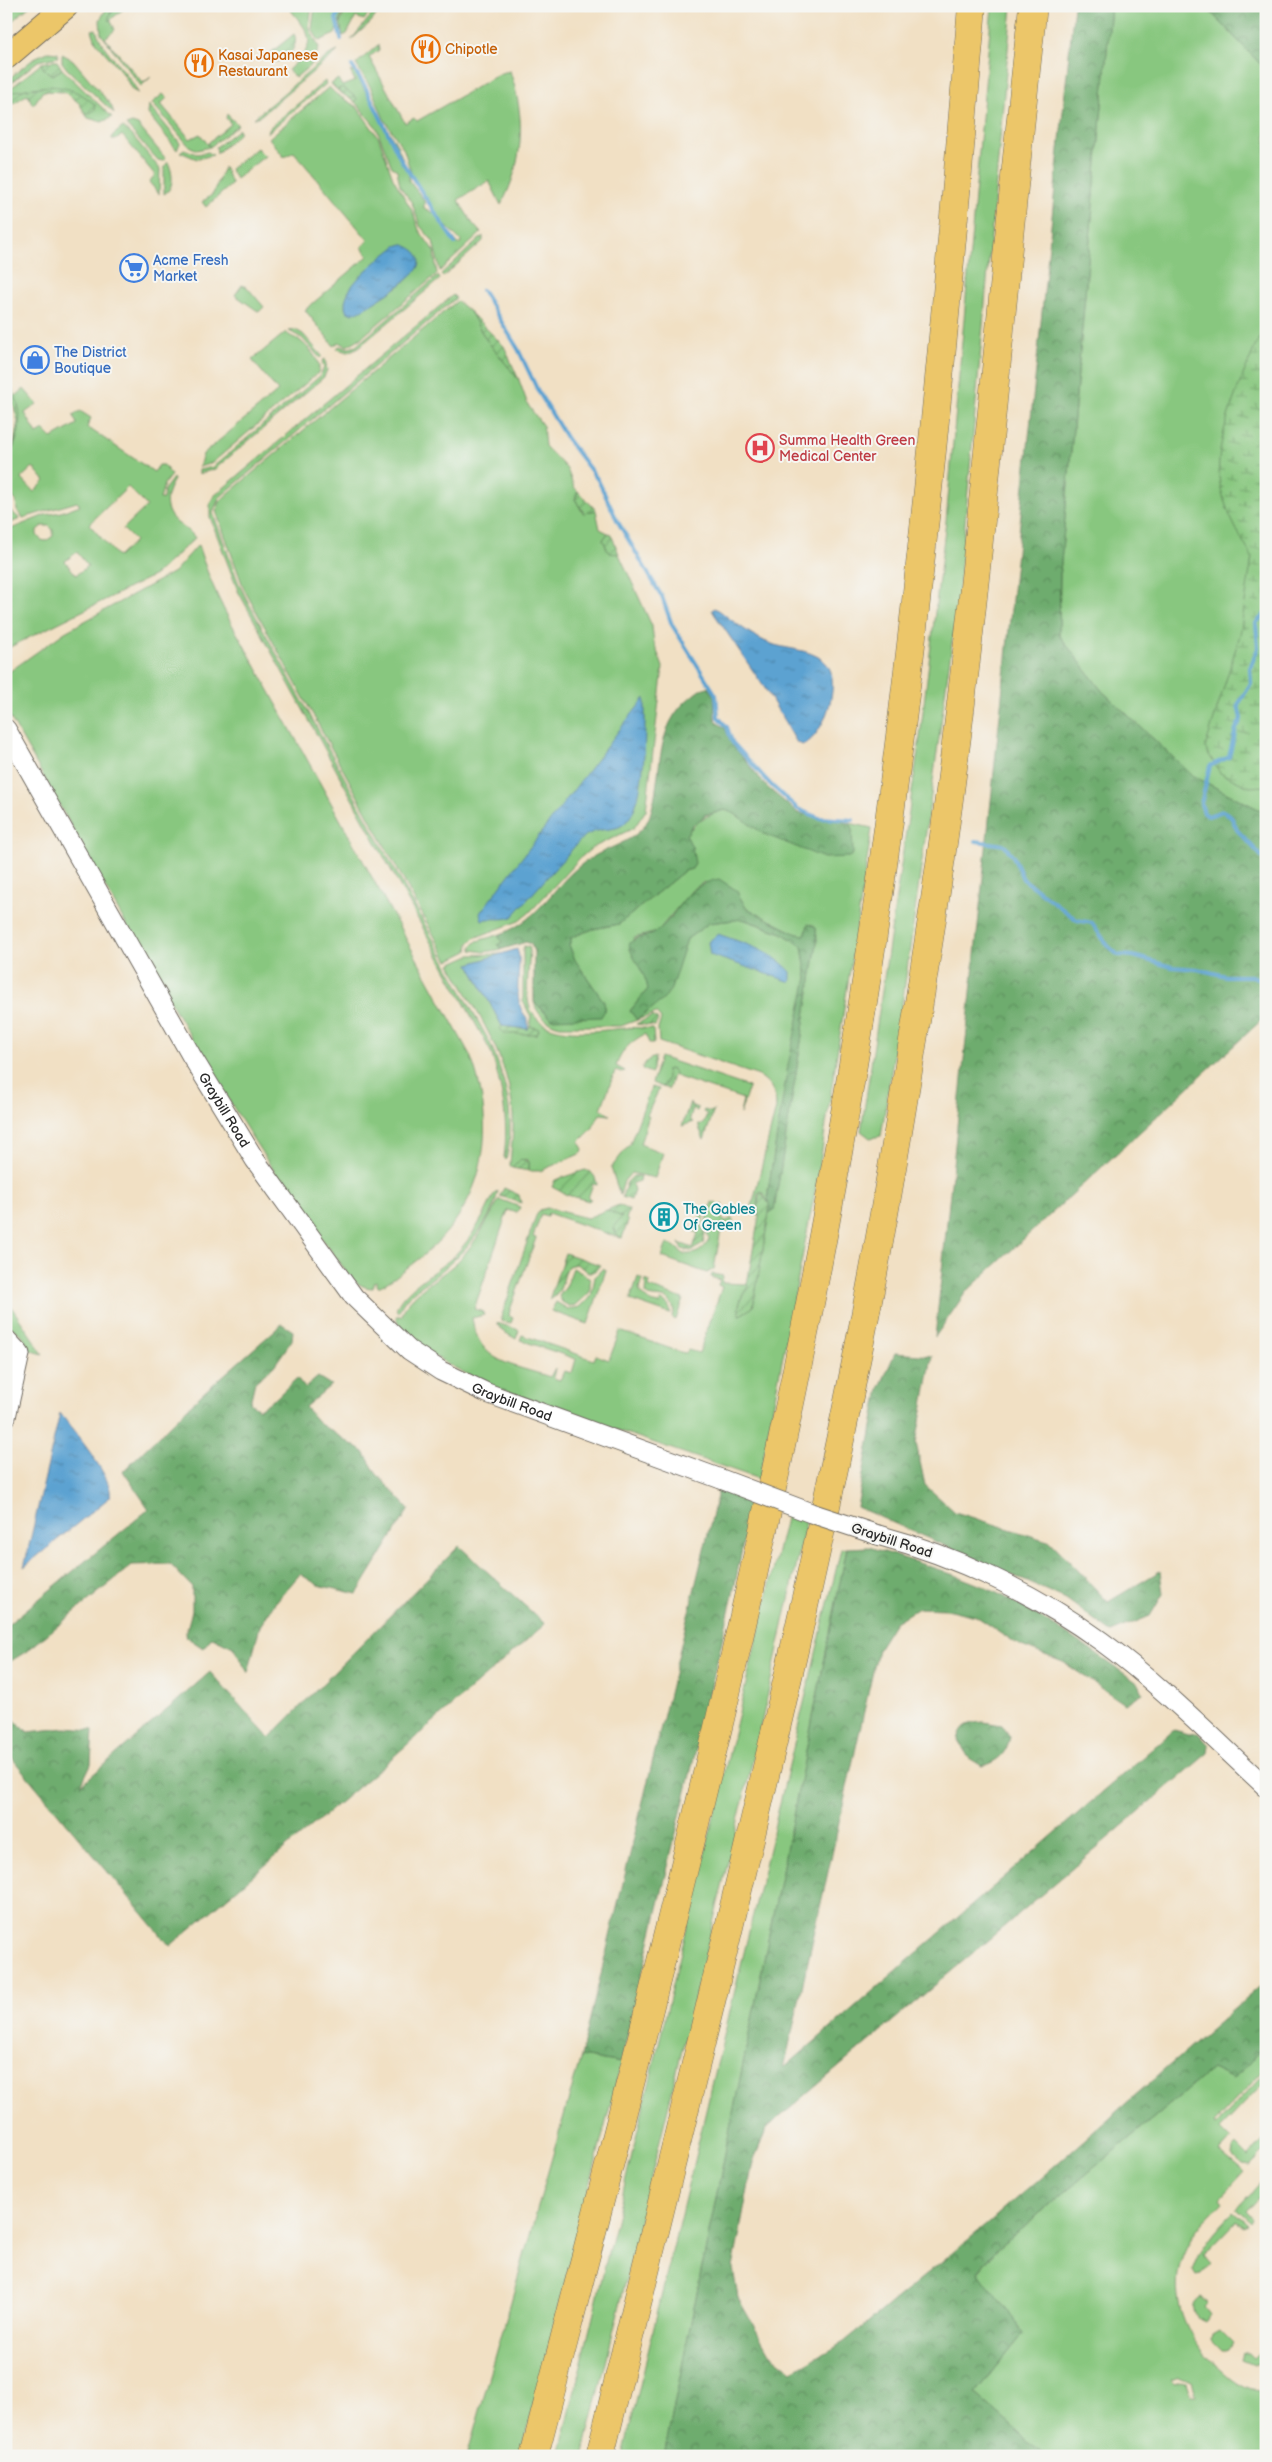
<svg xmlns="http://www.w3.org/2000/svg" width="1272" height="2462" font-family="'Balsamiq Sans',sans-serif">
<defs>
<pattern id="forest-crowns" width="20" height="18" patternUnits="userSpaceOnUse" patternTransform="scale(1.25)"><rect width="20" height="18" fill="#6eac6e"/><path d="M2 6a3 3 0 1 1 6 0M12 15a3 3 0 1 1 6 0" fill="none" stroke="#5b8c5b"/></pattern>
<pattern id="wetland-marsh" width="20" height="14" patternUnits="userSpaceOnUse" patternTransform="scale(1.25)"><rect width="20" height="14" fill="#88c77f"/><path d="M1 5h8M5 5V1M11 12h8M15 12V8" fill="none" stroke="#6fa268"/></pattern>
<pattern id="garden-furrows" width="10" height="10" patternUnits="userSpaceOnUse" patternTransform="scale(1.25)"><rect width="10" height="10" fill="#88c77f"/><path d="M-1 1l2-2M0 10L10 0M9 11l2-2" fill="none" stroke="#6fa268"/></pattern>
<pattern id="water-ripples" width="26" height="14" patternUnits="userSpaceOnUse" patternTransform="scale(1.25)"><rect width="26" height="14" fill="#5ca2d1"/><path d="M2 4q2-2 4 0t4 0M15 11q2-2 4 0t4 0" fill="none" stroke="#4c84aa"/></pattern>
</defs>
<rect width="100%" height="100%" fill="#f6f6f2"/>
<filter id="ink" filterUnits="userSpaceOnUse"><feTurbulence type="fractalNoise" baseFrequency=".02" numOctaves="2"/><feDisplacementMap in="SourceGraphic" scale="10" xChannelSelector="R" yChannelSelector="G"/><feConvolveMatrix kernelMatrix="1 2 1 2 8 2 1 2 1" color-interpolation-filters="sRGB"/></filter>
<filter id="wash" filterUnits="userSpaceOnUse"><feTurbulence type="fractalNoise" baseFrequency=".0096" numOctaves="4" result="noise"/><feDisplacementMap in="SourceGraphic" scale="20" xChannelSelector="R" yChannelSelector="G"/><feGaussianBlur stdDeviation="1.12" result="paint"/><feColorMatrix in="noise" values="0 0 0 0 0 0 0 0 0 0 0 0 0 0 0 0 0 1.4 0 .05"/><feComposite in="paint" operator="in"/></filter>
<g filter="url(#wash)">
<rect width="100%" height="100%" fill="#f1e0c4"/>
<!-- green -->
<path fill="#88c77f" stroke="#5a7955" fill-rule="evenodd" d="M6,6h24l-24,20z
M108,6h7c-10,9 -3,15 0,24l-10,8 38,45 8,-6 -10,9 -40,-52 -1,-14z
M287,6h25l-3,21 10,21 -7,16 -17,14 -7,-8c31,-27 24,-35 -1,-64z
M315,6h30l-10,28 -16,7 -7,-12z
M347,6h27l-10,14 -8,-3 -9,17 -4,2 -3,-13z
M379,6h3l-10,15 -21,19z
M992,6h20l-54,594 -54,391 -23,145 -11,2 -9,-7 58,-386 27,-224z
M1111,6h94l61,64v743l-73,-37 -91,-85 -43,-56 1,-62z
M96,29c6,23 32,41 42,64l-6,-3 -8,-15 -28,-33 -4,-12z
M378,45l1,5 -10,7 36,66 9,-5 3,3 84,-48 9,-2c16,46 14,92 -9,134l-12,-24 -31,19 15,24 8,9 -41,38 -7,-30 -13,-15 -8,-23 -12,-17 -3,-16 -5,-3 -16,-40 -21,-25 1,-5 -17,-9 -1,3 -7,-7 7,-5 4,7 13,-5 -5,-10 5,2 42,72 12,29v7l15,19v8l11,6 24,31 1,-1 1,-3 -18,-18 -31,-47 -8,-26 -20,-31 -13,-31 -15,-24z
M338,51l-78,65 -6,2 75,-63z
M48,52l10,1v4l-20,4 -32,26v-6l30,-24z
M62,54l11,6 38,45 3,8 -47,-44 -5,-7z
M42,63c1,5 6,11 11,12l9,-6 50,48 -10,5 -14,-4 -2,-3 9,-6 -1,-4c-16,-16 -41,-20 -63,-17 -6,1 -10,3 -16,3l-9,7v-6z
M325,81l1,3 -59,49 3,-6z
M329,87l7,7 21,13 22,31 14,40 20,34 6,18 15,21 3,23 -76,64 -14,8 -8,-4 -5,4 -29,-36 63,-54 -6,-9 6,-7 -74,-88 -10,5 -15,-19zM420,264c-8,16 -34,31 -49,40z
M163,94l4,4 -6,6 29,35 10,-5 10,13 -13,3 -8,-4 -37,-43z
M149,105l31,38 -3,7 -29,-36z
M132,123l6,2 28,34 -3,2 -5,-1 -32,-35z
M123,127l9,8 28,34 -1,25 -10,-12 6,-7 -33,-40 -6,5 -4,-1v-3z
M239,129v5l-22,19 -1,-6z
M257,148l8,8 -29,23 -6,-10z
M184,149l13,5 11,-2 5,3 -16,4 -17,-7z
M168,162c5,11 7,26 -4,32v-27z
M224,167l8,17 -26,23 -4,-5 11,-8z
M483,236v5l-40,36 -2,-3z
M438,276l2,3 -81,68 -11,5 -11,-3 2,-3 10,2 7,-2z
M242,285l5,2 17,20 -5,5 -24,-17z
M453,295l3,3 -237,200 -6,15 26,71 9,18 242,441c16,37 26,77 16,117l-2,-3c5,-37 -2,-69 -13,-105l-253,-461 -28,-74v-13l4,-8z
M457,301l14,12 14,25 34,42 9,25 15,21 2,20 22,23 7,18 4,4 -3,8 8,14 13,-3 4,19 8,4 -5,7 6,12 10,2 33,72 2,17 9,24 -17,143 -12,18 -42,20 -13,11 -49,53 -11,9 -45,17 -5,5 -1,8 -20,10 -204,-372 -28,-78 5,-11 9,-8z
M296,330l7,4 19,22 -2,2 -18,-20 -13,-7z
M286,332c4,5 8,5 13,8 9,6 24,23 19,33l-106,90 -13,4 4,-13 75,-63 -26,-31z
M325,359l2,11 -3,7 -109,92 -16,5v-4l14,-3 107,-91 4,-8 -2,-7z
M24,389l13,15 -12,9 12,21 7,-4 8,8 25,-14 -4,-8 7,-5 11,7 -4,9 67,45 5,-7h5l7,10 -7,9 -4,15h3l1,-9 9,-12 1,2c-11,17 -11,33 6,45 6,5 11,6 15,13l-40,37 -149,74v-118l39,-16 16,-3 19,-7 -3,-3 -54,16 -6,-7 -1,-10 -10,-12v-23l3,-1c1,-12 3,-13 7,-24 5,-14 4,-30 -1,-44zM33,467l12,14 -11,11 -13,-14zM128,487l19,19 -24,23 12,12 -17,16 -29,-33zM42,526h7l4,4v6l-7,5 -5,-1 -4,-5v-5zM77,552l11,14 -12,9 -11,-14z
M11,511l9,8 -14,6v-11z
M198,545c12,37 25,66 46,100l226,410c30,78 14,154 -54,206 -12,9 -24,20 -38,26l-2,-6 -2,1 -1,6c-9,0 -15,-4 -22,-10 -33,-45 -66,-89 -96,-136 -89,-140 -167,-288 -249,-432v-36l59,-42 109,-60z
M725,810l10,4 29,20 30,10 58,-17 -3,-4 23,5 -54,348 -59,303 -243,-84c-29,-11 -114,-46 -120,-79h6c3,-21 42,-40 57,-56 17,-18 29,-39 40,-61l21,8 -3,6 -9,-3 -34,99 8,2 2,4 -12,3c7,46 40,46 78,59l5,-9 -2,10 7,2 4,-9 8,2 4,-14 -56,-19 2,-5 72,25 2,-5 13,5 11,-29 60,21 6,1 2,-3 11,3 23,-66 -4,-2 2,-5 -9,-3 1,-3 11,2 -1,7 25,1 1,3c-6,8 -12,20 -8,28l13,-8 16,-94 5,-3 43,-268 -1,-15 -5,-3 -6,11 -8,-1 -51,-26 -10,-18 -32,-8 -12,8 -35,42 -23,6 -4,11 16,27 2,13 -18,22 7,9 43,-63 7,-18 22,-16 33,-4 40,14 20,13 5,32 -28,145 -11,68 1,13 -6,-11h-5l-1,19 2,4 -9,-2 26,-106c0,-15 -5,-25 -17,-32l-100,-34 -1,-13 3,-10 -5,-6 -35,13h-61c-13,-3 -23,-11 -26,-24l18,17 52,-17 -29,-42 -6,-15 3,-8 21,-8 26,-5 65,-53 8,-2v-22l-6,-12c11,-15 21,-20 39,-25z
M498,935l4,7 -2,5 3,2 -19,3 -12,-2v-4l5,-5z
M524,946l5,1 1,3c-1,16 -4,34 -2,50 6,43 70,30 98,28 9,-1 18,0 27,1l1,14h-5l-4,-9c-15,8 -23,16 -29,32l9,5 -3,2 -7,-2 -14,38 9,6 -10,-1 -8,15 -13,13 4,7 -1,4 -42,18h-11v-9l-3,-3 -11,5 -3,4 -2,-3c1,-17 4,-34 3,-50 -3,-56 -37,-104 -63,-151l20,-9 32,-1 -33,10 33,62 -2,2 36,6 3,-4 -9,-4 1,-9 -8,-16v-52z
M655,1057l-3,16 -9,-3 -1,-3 6,-7z
M660,1057l89,30 -9,27 3,-15 -68,-23v-3l-7,4 -6,10 -10,-4z
M651,1087l8,2 -12,26 2,1 -9,28 23,9 -8,25 -24,-5 -7,8 -4,14 -9,-27 19,-24z
M498,1191c-7,35 -38,65 -64,86 -13,10 -30,18 -35,35l-3,-1c3,-20 43,-41 58,-55 18,-18 30,-40 40,-62z
M712,1202l11,3 -7,5 9,12 7,-4 1,3 -2,4 -9,-1 -8,45 -7,4 -45,-16 5,-14 7,3 10,8c13,1 19,-4 25,-14l-4,-16z
M547,1208l40,10 20,-8 15,7 -8,12 3,8 -69,-24 -1,3 -6,-2 -8,23 3,1 -26,72 -1,6 4,2 -2,5 -9,-2 -1,-3 35,-102 4,-6z
M573,1268l17,10v14l-14,13 -7,1 -7,-4 -3,-6 7,-9z
M603,1268l3,2 -18,54 -37,-13 5,-9 12,7 12,-2 11,-10 4,-20z
M638,1277l4,2 -3,10c3,9 13,15 21,15l1,-3c6,2 10,6 9,13l-40,-14z
M646,1280l4,2 -1,5 34,12 -7,21 -4,-2 2,-9c-6,-17 -19,-8 -29,-15z
M6,1299l37,55 -14,-4 -6,-14 -15,-11z
M497,1323l22,7 -3,9 -15,-9z
M788,1510l19,8 -51,229 -173,709h-24z
M847,1548l-183,908h-41l218,-907z
M1266,2044v24l-52,55 2,2 50,-53v9l-46,48 11,11 -11,12 24,20 -24,26 3,4c-11,12 -24,23 -32,37 -28,45 -10,94 26,127 14,13 29,26 49,25v65h-220l-71,-62 49,-61 -46,-60 19,-24 215,-180 21,10zM1179,2377l13,5 4,13h-5l-4,-12 -7,-1 -6,2 -3,-4z
M581,2056l40,7 -100,393h-54z
M1266,2138v12l-16,16 -8,-1 -10,-9 1,-6 4,-4 11,11z
M1266,2177v12l-20,22 6,7 -2,4 -14,-13z
M1233,2212l15,13 -5,2 -7,-6 -32,33 7,9 -11,12 -4,1 -3,-5c8,-25 22,-41 40,-59z
M1200,2297l8,6 -4,4 6,8 -6,7 -6,-3c-4,-8 -8,-17 2,-22z
M1219,2330l13,13 -6,8h-4l-11,-11 1,-6z
M1266,2346v19h-12l-12,-5 2,-7h5l5,5z"/>
<!-- forest -->
<path fill="url(#forest-crowns)" stroke="#4c6c4c" d="M1074,6h37l-51,567 -1,62 43,56 91,85 73,37v203l-300,276 -31,45z
M1205,6h61v64z
M708,687l6,9 1,22 3,5 7,5 6,15 37,45 30,25 51,10 3,3 1,28 -4,3 -25,1 -60,-24 -29,-20 -10,-4 -19,5 -13,10 -7,10 6,12 3,16 -3,6 -8,2 -65,53 -26,5 -21,8 -3,8 6,15 29,42 1,8 -4,7 -49,2 -18,-17v-50l-3,-8 -5,-2 -23,7 -6,-4 5,-3 -4,-7c46,-16 56,-55 93,-77 21,-13 51,-18 59,-43 14,-42 2,-88 42,-119 5,-4 9,-8 16,-9z
M719,879l17,11 10,18 51,26 8,1 3,-11 8,3 1,15 -43,268 -5,3 -1,-22 20,-126 19,-87 -5,-32 -20,-13 -39,-14 -34,4 -22,16 -16,50 -8,11 -26,20 -7,-9 18,-22c-3,-18 -17,-31 -19,-45 8,-9 19,-6 28,-13 25,-20 25,-45 62,-52z
M282,1324l11,7 -1,9 -18,26 -19,16 -5,21 9,6 17,-11 21,-20 8,10 13,-11 13,8 -26,22 15,17 44,28 12,21 33,36 -52,85 -39,-9 -18,-11 -25,29 -15,23 -12,47 -15,-26 -21,-10 -9,11 -18,-12 7,-25v-24l-22,-23 -38,1 -105,86 -21,13v-38l143,-117 -26,-38 78,-76z
M895,1353l37,3 -16,87 9,42 30,27 96,30 57,60 52,-31 3,23 -13,22 -39,16 -45,-33 -209,-92 22,-118z
M719,1488l33,11 -20,100 -111,464 -40,-7z
M459,1546l86,78 -161,141 -214,181 -164,-195v-38l22,19 37,-4 28,2 -2,34 -10,21 129,-113 59,66z
M869,1547c45,15 94,28 136,50 47,25 90,56 134,87l4,9 -18,11 -62,-42 -44,-17 -43,-29 -30,-7 -28,-1 -23,14 -17,27 -94,419 390,-338 15,4 9,-1 11,12 -1,8 -441,375 -14,34 -20,106 5,30 31,55 23,18 52,-29 153,-126 269,-235v63l-33,35 -21,-10 -215,180 -19,23 46,61 -49,61 71,62h-382l183,-908z
M984,1722l18,3 8,12c-4,17 -11,24 -28,29l-13,-8 -11,-18c4,-16 11,-17 26,-18z"/>
<!-- wetland -->
<path fill="url(#wetland-marsh)" stroke="#5a7955" d="M1266,322v464l-17,1 -29,-14 -15,-25 35,-113 12,-78c-14,-24 -27,-46 -32,-73 -9,-45 28,-120 46,-162z"/>
<!-- garden -->
<path fill="url(#garden-furrows)" stroke="#5a7955" d="M115,6h12l-18,15v-5z
M294,34c6,12 -8,27 -19,28l-6,-8z
M53,61h4l5,8 -10,6 -9,-7 -1,-5z
M49,86c18,1 33,6 46,19v5l-9,5 -7,-12 -14,-11 -22,-1 -9,13h-2l-4,-10 -22,14v-10l9,-7z
M342,87l15,11 -2,4 -17,-11z
M227,114l11,11 -28,22 -2,-4 23,-19 -5,-6z
M471,313l33,33 15,34 -34,-42z
M6,381c18,22 17,48 4,71l4,-11 4,-20z
M578,491l18,19 -12,3 -9,-14z
M608,533l3,1 8,20 -10,-1 -6,-13z
M653,1016l5,4 -3,6 -19,-2z
M502,1026l26,3 2,-3 9,3 -2,5h-33l-4,-6z
M669,1069l4,1 2,6 -2,-1 -4,14 -7,-2 5,-8v-9z
M690,1102l1,4 7,2 -1,3 -4,-2 -3,10 3,3 -11,4z
M704,1110l7,2 3,-2 -10,30 -6,-15 5,-1 4,-10 -4,-2z
M521,1159l8,3v9l-17,-3z
M585,1170c8,2 11,7 12,15l-4,-1 -5,14 3,1 -2,2 -22,-6 -15,-8 3,-7z
M633,1176h7l-1,5 -7,3 2,6 -3,10 -9,-3 5,-15z
M504,1188l15,7 2,8 -21,-7z
M760,1191l9,13v9l-16,94 -13,8c-4,-6 2,-21 8,-28l-1,-3 12,-68 -2,-7z
M619,1205l10,5 -3,9 2,2 -6,17 -5,-1 -3,-11 8,-9 -15,-7z
M704,1209l2,1 -5,15 4,8 -2,11 -12,7 -9,-2 -3,-6 14,5 5,-15 -5,-2z
M565,1253l35,12 -4,5 -6,3 -14,-9 -8,2c-6,11 -5,29 -19,34z"/>
<!-- water -->
<path fill="url(#water-ripples)" stroke="#44667e" d="M402,244c9,4 21,9 17,22 -3,11 -55,45 -67,48l-6,-3c-8,-24 33,-51 50,-65z
M714,608c7,2 10,7 16,11 11,8 26,19 39,24 17,7 40,5 55,18 20,16 1,75 -21,84l-6,-2 -31,-53 -51,-75 -3,-5z
M645,698c0,30 2,104 -19,124 -8,9 -19,6 -29,9 -5,1 -10,4 -14,6l-71,80c-11,4 -20,0 -30,3l-2,-7 140,-184z
M718,934c25,9 55,17 73,38v10l-81,-27 -2,-13z
M517,949l2,7c1,21 -7,47 9,63v10l-26,-3 -33,-62z
M60,1413c12,16 55,66 50,84l-86,70z"/>
<g fill="none" stroke-linecap="round" stroke-linejoin="round">
<!-- stream -->
<path stroke="#5ca2d1" stroke-width="4" d="M341,39l-5,-20 5,-13
M352,66l13,20 36,74 54,83
M482,290l36,59 20,42 29,48 31,41 20,42 44,75 10,28 44,70 2,22 9,10 5,15 40,44 26,23 21,9 34,2
M1266,613l-10,10 2,25 -8,20 1,15 -13,22 3,14 -5,10 -7,28 -19,9 -9,38 3,9 4,3 15,-5 8,5 6,14 29,31
M976,841l28,4 9,11 10,23 54,41 15,3 16,23 10,9 15,1 39,11 25,2 29,7h26l14,6"/>
</g>
</g>
<g filter="url(#ink)">
<g fill="none" stroke-linecap="round" stroke-linejoin="round">
<defs>
<g id="minor">
<path id="s1" d="M6,729l185,326 64,105 99,137 55,53 32,21 46,22 234,86"/>
<path d="M6,1339l14,15 -14,63"/>
<path d="M878,1535c78,21 157,58 223,106 59,43 111,96 165,146"/>
</g>
<path id="major" d="M6,57l60,-51"/>
<path id="highway" d="M534,2456c117,-453 238,-905 315,-1367 60,-359 93,-720 123,-1083
M600,2456c38,-150 74,-300 110,-450 58,-240 115,-479 161,-721 22,-115 40,-230 58,-346 48,-309 69,-622 104,-933"/>
</defs>
<!-- minor casing -->
<use href="#minor" stroke="#706a61" stroke-width="21"/>
<!-- major casing -->
<use href="#major" stroke="#706a61" stroke-width="26"/>
<!-- highway casing -->
<use href="#highway" stroke="#706a61" stroke-width="29"/>
<!-- minor -->
<use href="#minor" stroke="#fff" stroke-width="19"/>
<!-- major -->
<use href="#major" stroke="#ecc669" stroke-width="24"/>
<!-- highway -->
<use href="#highway" stroke="#ecc669" stroke-width="28"/>
<defs>
<path id="minor-bridge" d="M721,1479l90,34 67,22"/>
</defs>
<!-- minor-bridge casing -->
<use href="#minor-bridge" stroke="#706a61" stroke-width="21" stroke-linecap="butt"/>
<!-- minor-bridge -->
<use href="#minor-bridge" stroke="#fff" stroke-width="19"/>
</g>
</g>
<!-- icons -->
<defs>
<symbol id="restaurant-ring" viewBox="-11 -11 22 22"><circle r="9.5" fill="#f6f6f2" stroke="#e8710a" stroke-width="1.5"/><path d="M-5-6h1v4h1v-4h1v4h1v-4h1v5L-1.5 .5V6h-2V.5L-5-1ZM5-6V6H3V1.5H1.5Q1.5-4 5-6Z" fill="#e8710a"/></symbol>
<symbol id="supermarket-ring" viewBox="-11 -11 22 22"><circle r="9.5" fill="#f6f6f2" stroke="#3f7fe0" stroke-width="1.5"/><path d="M-6-5.5h2.5l.6 2H6L4.5 2H-2.5L-4.4-4H-6ZM-1.5 3.2a1.3 1.3 0 1 0 .1 0ZM3 3.2a1.3 1.3 0 1 0 .1 0Z" fill="#3f7fe0"/></symbol>
<symbol id="shop-ring" viewBox="-11 -11 22 22"><circle r="9.5" fill="#f6f6f2" stroke="#3f7fe0" stroke-width="1.5"/><path d="M-5-2.5h2.3a2.7 3.5 0 0 1 5.4 0H5L5.5 6h-11ZM-1.5-2.5h3a1.5 2.3 0 0 0-3 0Z" fill="#3f7fe0"/></symbol>
<symbol id="hospital-ring" viewBox="-11 -11 22 22"><circle r="9.5" fill="#f6f6f2" stroke="#e0444e" stroke-width="1.5"/><path d="M-5-5h3v3.5h4V-5h3V5h-3V1.5h-4V5h-3Z" fill="#e0444e"/></symbol>
<symbol id="building-ring" viewBox="-11 -11 22 22"><circle r="9.5" fill="#f6f6f2" stroke="#0f9aa8" stroke-width="1.5"/><path d="M-4-6H4V6H1V3H-1V6H-4ZM-2.5-4.3h1.7v1.8h-1.7ZM.8-4.3h1.7v1.8H.8ZM-2.5-1h1.7V.8h-1.7ZM.8-1h1.7V.8H.8Z" fill="#0f9aa8"/></symbol>
</defs>
<g fill-rule="evenodd">
<use href="#restaurant-ring" x="410" y="33" width="32" height="32"/>
<use href="#restaurant-ring" x="183" y="47" width="32" height="32"/>
<use href="#supermarket-ring" x="118" y="252" width="32" height="32"/>
<use href="#shop-ring" x="19" y="344" width="32" height="32"/>
<use href="#hospital-ring" x="744" y="432" width="32" height="32"/>
<use href="#building-ring" x="648" y="1201" width="32" height="32"/>
</g>
<g text-anchor="middle" stroke-width="4" stroke-linejoin="round" paint-order="stroke">
<!-- food labels -->
<g font-size="14" fill="#c56008" stroke="#f6f6f2" text-anchor="start">
<text x="445" y="54">Chipotle</text>
<text x="218" y="60">Kasai Japanese<tspan x="218" dy="16">Restaurant</tspan></text>
</g>
<!-- shop labels -->
<g font-size="14" fill="#366cbe" stroke="#f6f6f2" text-anchor="start">
<text x="153" y="265">Acme Fresh<tspan x="153" dy="16">Market</tspan></text>
<text x="54" y="357">The District<tspan x="54" dy="16">Boutique</tspan></text>
</g>
<!-- health labels -->
<g font-size="14" fill="#be3a42" stroke="#f6f6f2" text-anchor="start">
<text x="779" y="445">Summa Health Green<tspan x="779" dy="16">Medical Center</tspan></text>
</g>
<!-- street labels -->
<g font-size="14" fill="#2b2b2b" stroke="#f6f6f2">
<text dy="5" stroke="none"><textPath href="#s1" startOffset="439">Graybill Road</textPath></text>
<text dy="5" stroke="none"><textPath href="#s1" startOffset="859">Graybill Road</textPath></text>
<text transform="translate(892 1540) rotate(18)" y="5">Graybill Road</text>
</g>
<!-- culture labels -->
<g font-size="14" fill="#0d838f" stroke="#f6f6f2" text-anchor="start">
<text x="683" y="1214">The Gables<tspan x="683" dy="16">Of Green</tspan></text>
</g>
</g>
<!-- margin -->
<rect width="1272" height="2462" fill="none" stroke="#f6f6f2" stroke-width="25"/>
</svg>
